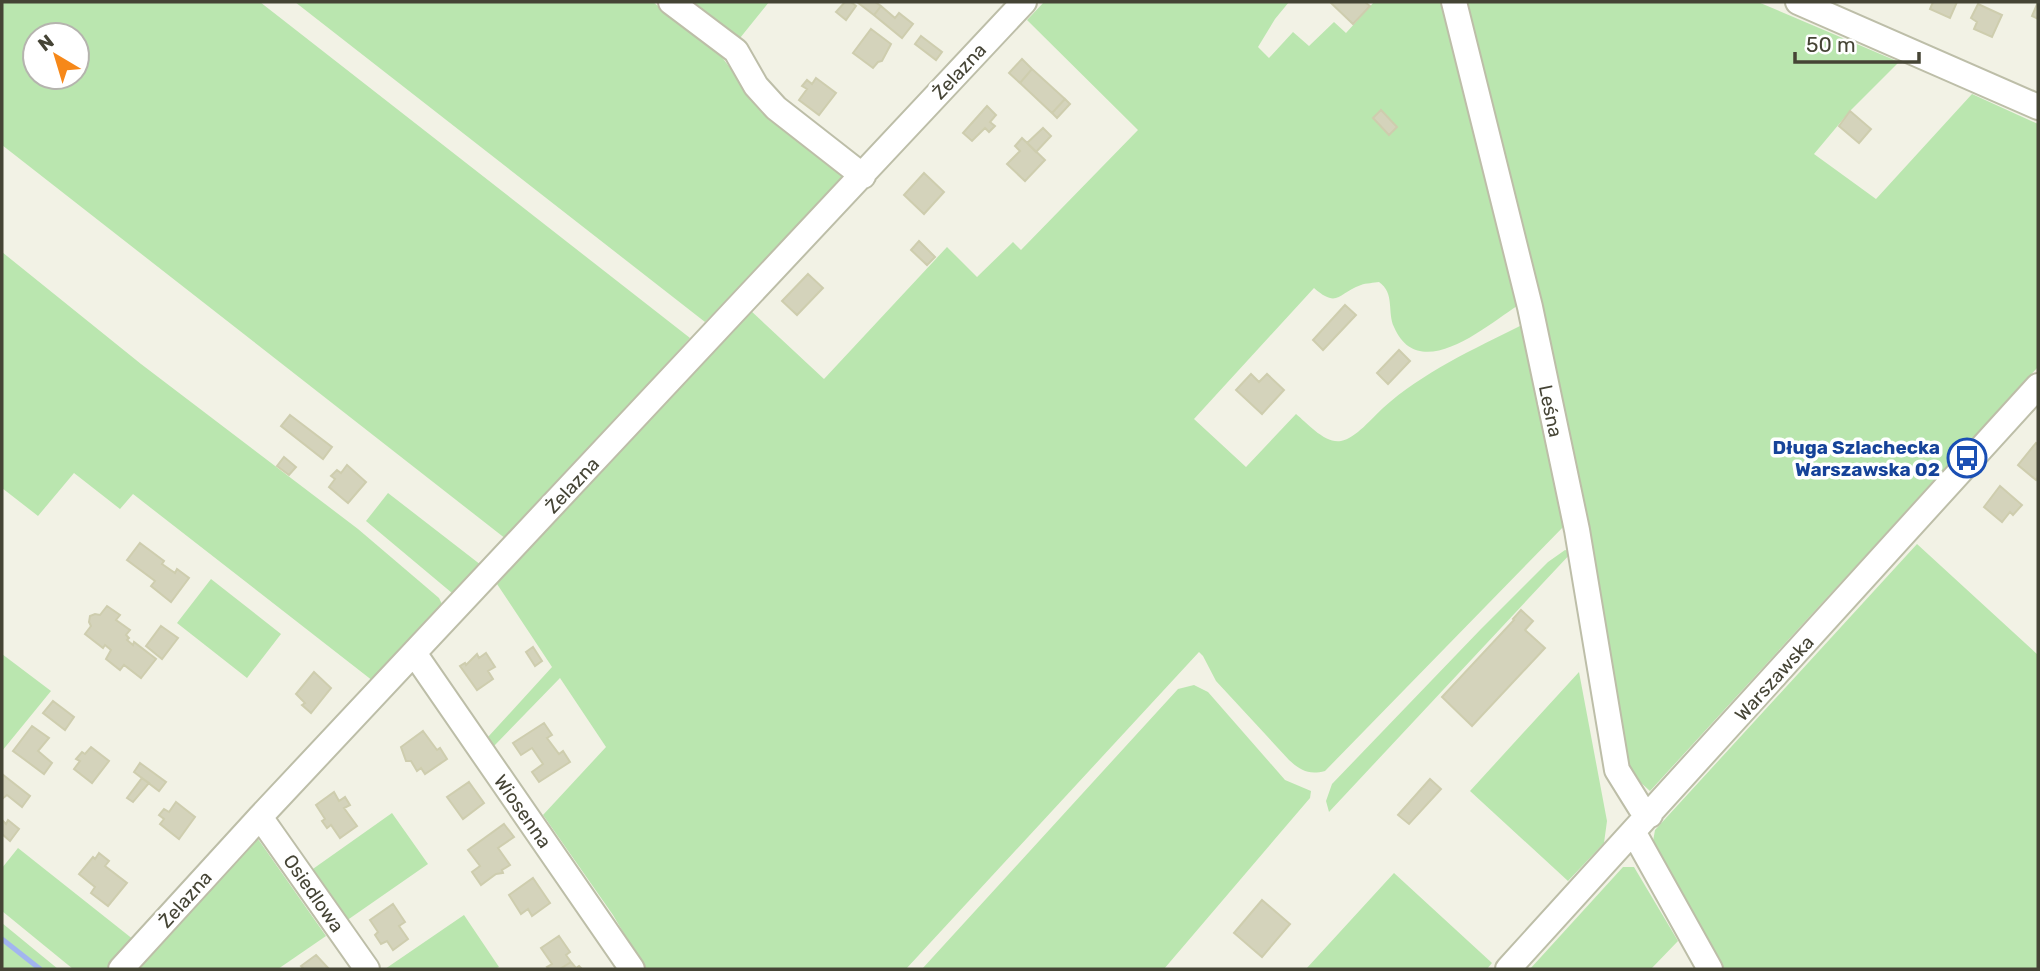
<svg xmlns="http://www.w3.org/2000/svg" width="2040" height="971" font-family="Rubik,sans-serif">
<rect width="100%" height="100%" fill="#f2f2e5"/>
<!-- green -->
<path fill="#bae6af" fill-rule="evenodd" d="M2,2h258l430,336 -184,201 -504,-394zM35,35h42v42h-42z
M295,2h358l68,54 42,55 82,68 -140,143z
M693,2h76l-29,36z
M1044,2h245l-14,17 -17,28 11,11 24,-26 16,14 25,-24 12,11 28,-31h74l69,304c-31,20 -98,79 -123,21 -7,-15 1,-34 -15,-45 -5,1 -13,1 -18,3 -23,8 -23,24 -47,3l-120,131 52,48 50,-53c11,9 29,30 45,27 15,-3 31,-23 42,-33 40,-36 91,-59 139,-83l44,199 -241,247c-16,4 -24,0 -36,-11l-73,-79 -13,-25 -4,-4 -293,317h-261l-32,-54 -70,-100 63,-68 -46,-69 -66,68 -6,-9 64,-70 -55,-83 130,-144 123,-130 74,69 123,-132 30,30 36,-35 8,8 117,-120 -111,-110z
M1464,2h294l141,60 -49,49 -36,43 62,45 96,-105 66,30v243l-388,424 -20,-18 -43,-258 -51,-226z
M2,252l139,112 217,165 81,69 3,6 -69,77 -240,-187 -13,15 -46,-36 -36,43 -36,-28z
M388,493l93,72 -24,27 -5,1 -86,-72z
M1917,544l121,111v314h-314l-72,-122 3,-17z
M1565,550l7,2 -243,260 -3,-11 6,-17 149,-155 67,-67z
M211,579l70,55 -34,44 -70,-55z
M2,654l49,37 -49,60z
M1579,672l28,149 -3,22 -36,38 -98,-90z
M1194,685l14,7 77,88 26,11 -1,7 -146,171h-242l256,-280z
M392,813l36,51 -82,57 -36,-50z
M258,839l68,97 -48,33h-141z
M18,848l116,92 -28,29h-33l-71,-58v-43z
M1623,867h11l44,74 -27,28h-121z
M1394,873l98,90 -5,6h-181z
M464,915l35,52 -4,2h-110z
M2,923l56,46h-56z"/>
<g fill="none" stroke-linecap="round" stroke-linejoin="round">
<!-- stream -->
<path stroke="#a2b5ef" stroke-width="5" d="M2,939l38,30"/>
</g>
<!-- building -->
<path fill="#d4d3bb" stroke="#cecdae" stroke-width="2" d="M845,2h6l5,4 -10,14 -10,-8z
M857,2h18l6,4 -7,9z
M1330,2h35l5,4 -17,18z
M1933,2h24l-7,16 -20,-9z
M2038,2v17l-6,-3z
M1978,4l24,11 -10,22 -18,-8 3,-7 -6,-4z
M881,6l14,12 4,-5 14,11 -11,14 -28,-23z
M871,29l20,15 -9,17 -4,1 -5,6 -20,-15z
M921,36l21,16 -6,8 -21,-16z
M1022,59l10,10 -12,14 -11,-10z
M1032,69l33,30 -13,14 -32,-30z
M816,78l20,15 -17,22 -20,-15 8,-11 -5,-3 5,-6 5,4z
M1065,99l5,5 -13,14 -5,-5z
M987,106l9,9 -6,7 5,4 -6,6 -4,-4 -13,13 -9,-8z
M1381,110l16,17 -8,8 -16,-17z
M1850,111l21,18 -12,14 -20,-17z
M1043,128l8,8 -15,16 -9,-9z
M1022,138l23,22 -20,21 -18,-17 13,-13 -5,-5z
M924,173l20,19 -20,22 -20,-19z
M919,241l16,16 -8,8 -16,-15z
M808,274l15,14 -26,27 -15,-14z
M1345,305l11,10 -33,35 -10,-10z
M1399,350l11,11 -22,23 -11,-11z
M1251,374l8,8 8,-8 17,16 -22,24 -26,-24z
M290,415l42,32 -9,12 -42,-33z
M2036,443l2,2v32l-2,3 -18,-15z
M284,457l12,10 -7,8 -12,-9z
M347,465l19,17 -18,21 -19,-16 6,-8 -4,-3 6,-6 4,3z
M2000,486l22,19 -9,10 -3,-3 -8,10 -18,-15z
M140,543l24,18 -2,3 13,9 2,-4 12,9 -18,24 -20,-16 4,-5 -28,-21z
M107,606l13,9 -4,5 14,10 -4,5 3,3 -2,2 6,5 1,-3 22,17 -15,19 -17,-13 -4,5 -14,-11 5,-9 -6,-5 -2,3 -18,-14 6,-8 -2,-4 1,-6 5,-2 5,1z
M1521,610l12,11 -8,9 20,18 -73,78 -30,-29 72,-77 -1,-1z
M161,626l17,12 -16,21 -16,-13z
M533,647l9,14 -7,5 -9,-14z
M486,653l9,14 -7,4 5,8 -16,11 -17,-24 5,-3 1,2 11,-11 2,4z
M314,672l17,16 -20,25 -9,-8 3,-2 -9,-9z
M53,701l21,16 -9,13 -22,-17z
M544,723l8,12 -5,3 12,16 4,-3 7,11 -31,20 -7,-10 11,-8 -11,-16 -11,7 -8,-12z
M32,726l17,12 -11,13 14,12 -8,11 -31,-23z
M423,731l14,19 3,-2 7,11 -22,15 -4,-6 -4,3 -6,-10h-5l-5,-14z
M91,747l18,14 -17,22 -18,-14 6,-8 -4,-2 6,-7 3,2z
M140,763l26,19 -7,9 -25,-19z
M2,774l28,22 -8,11 -15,-12 -5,4z
M142,778l7,5 -16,19 -6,-4z
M1430,779l11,10 -32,35 -11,-9z
M469,782l15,21 -21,16 -16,-22z
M334,792l5,9 6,-4 5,8 -6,3 13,18 -17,12 -9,-13 -4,3 -5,-7 3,-2 -9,-14z
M176,802l19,15 -16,22 -19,-15 4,-5 -5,-4 5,-6 5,3z
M2,820l4,4 2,-4 11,9 -9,12 -8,-7z
M504,824l10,13 -16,11 12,17 -8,5 1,3 -7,1 -15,11 -9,-13 8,-6 -12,-16z
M99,853l10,8 -4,5 22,17 -19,23 -17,-13 4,-6 -16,-13 14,-17 2,2z
M533,878l17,25 -18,13 -4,-7 -7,5 -12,-19z
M1262,900l28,24 -28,33 -28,-24z
M393,904l12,18 -6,4 9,13 -15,11 -6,-9 -6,3 -6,-9 3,-3 -8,-12z
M559,936l11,16 -4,3 5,7 -11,7h-11l-2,-2 5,-3 -11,-16z
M316,955l13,14h-25l-3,-3z
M571,962l5,6 3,-2 3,3h-22z"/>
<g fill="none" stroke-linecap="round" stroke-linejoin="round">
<defs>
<path id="minor" d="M671,2l65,49 20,35 20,22 87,68
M1454,2l76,305 47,223 40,240 23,37 10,8
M1798,2l240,105
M414,653l218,316
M260,817l107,152
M1634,833l76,136
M121,969l139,-152 764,-815
M1508,969l530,-583"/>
</defs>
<!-- minor casing -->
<use href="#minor" stroke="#bdbea8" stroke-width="28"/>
<!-- minor -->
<use href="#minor" stroke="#fff" stroke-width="24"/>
</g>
<!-- icons -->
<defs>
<symbol id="bus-ring" viewBox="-11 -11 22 22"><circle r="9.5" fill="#fff" stroke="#1a4fb4" stroke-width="1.5"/><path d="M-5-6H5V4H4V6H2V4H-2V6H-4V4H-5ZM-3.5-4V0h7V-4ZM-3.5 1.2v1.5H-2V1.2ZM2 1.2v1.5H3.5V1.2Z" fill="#1a4fb4"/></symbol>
</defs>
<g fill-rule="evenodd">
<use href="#bus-ring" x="1945" y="436" width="44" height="44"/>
</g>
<g text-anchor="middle" stroke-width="7" stroke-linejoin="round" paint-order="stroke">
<!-- street labels -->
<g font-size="19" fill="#454435" stroke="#fff">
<text transform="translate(959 71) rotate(-47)" y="7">Żelazna</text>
<text transform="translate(1551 411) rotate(78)" y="7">Leśna</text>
<text transform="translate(572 485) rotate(-47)" y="7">Żelazna</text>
<text transform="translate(1774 678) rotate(-48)" y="7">Warszawska</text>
<text transform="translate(523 811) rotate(55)" y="7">Wiosenna</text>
<text transform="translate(314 893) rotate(55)" y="7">Osiedlowa</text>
<text transform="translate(185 899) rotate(-48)" y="7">Żelazna</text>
</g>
<!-- transit labels -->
<g font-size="19" font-weight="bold" fill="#164399" stroke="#fff" text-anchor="end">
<text x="1940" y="454">Długa Szlachecka<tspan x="1940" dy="22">Warszawska 02</tspan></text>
</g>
</g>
<!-- border -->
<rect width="2040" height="971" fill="none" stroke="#454435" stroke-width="7"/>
<!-- north arrow -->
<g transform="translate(56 56) rotate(322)"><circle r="33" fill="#ffffff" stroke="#b5b4ae" stroke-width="2"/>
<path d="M0-5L12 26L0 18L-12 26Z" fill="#f68819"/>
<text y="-10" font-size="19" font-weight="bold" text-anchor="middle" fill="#454435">N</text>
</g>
<!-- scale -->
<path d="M1795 52v10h124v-10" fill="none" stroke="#454435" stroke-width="3.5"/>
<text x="1806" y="52" font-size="21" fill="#454435" stroke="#ffffff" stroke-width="5" paint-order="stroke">50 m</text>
</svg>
